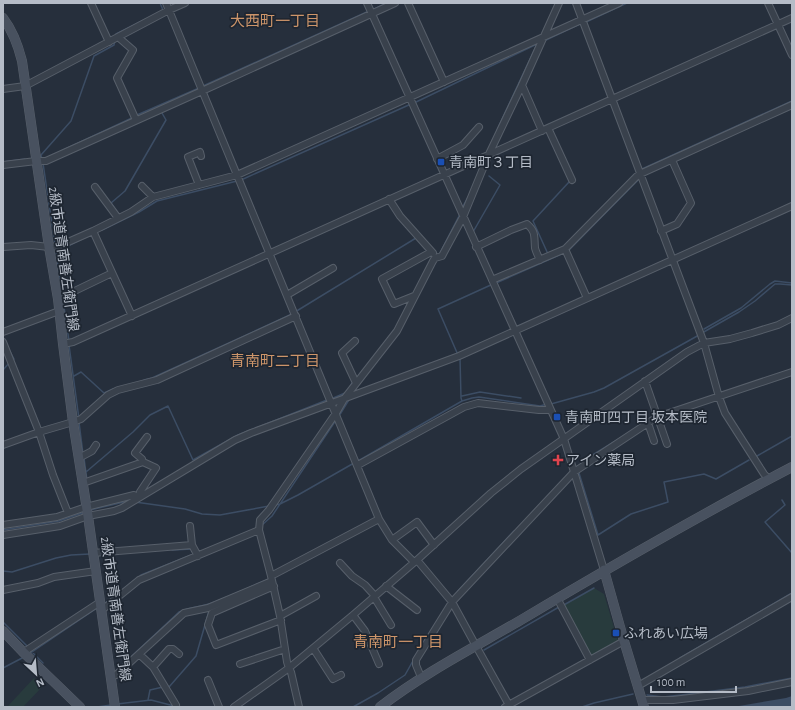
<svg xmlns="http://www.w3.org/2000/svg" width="795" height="710" font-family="'Alegreya Sans','Noto Sans JP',sans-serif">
<rect width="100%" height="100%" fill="#262f3c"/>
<!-- green -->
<path fill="#283b3d" d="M594,588l10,6 14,47 -28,16 -28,-51z
M34,678l9,8 -20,21h-16z"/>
<!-- water -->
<path fill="#3c4d64" d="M792,696v11h-59l53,-9z"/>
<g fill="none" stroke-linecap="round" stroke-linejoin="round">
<!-- stream -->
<path stroke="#3c4d64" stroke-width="1.5" d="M160,3l3,7
M372,10l15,-7
M586,22l41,-19
M115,37l1,-3 30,-15
M546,40l36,-17
M203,86l166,-75
M414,103l123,-59
M137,115l62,-27
M497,130l41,-88
M61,151l73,-34
M42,160l-1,-5 30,-34 23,-65 20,-11 1,-5
M3,162l22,-3
M43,163l12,82
M642,171v-2l150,-68
M241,180l170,-76
M462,208l6,-11
M119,215l-8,-12 14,-12 41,-71 -4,-7
M102,230l37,-18 18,-11 80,-20
M474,233l-1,-1 27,-47 -11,-9
M568,251l70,-71v-2
M440,253l20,-39
M548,254l-15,-33 36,-39
M496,283l68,-30
M62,296l-6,-44 30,-15
M63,300l6,41
M295,312l121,-74
M704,329l37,-21 29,-24 5,-3 17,2
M702,333l37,-21 16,-11 20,-17h5l12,1
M69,345l10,74
M7,346l7,13 -1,1
M458,355l-20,-46 55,-25
M460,358l1,40 1,3
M3,370l7,-8
M74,376l7,-4 23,21 9,-4
M144,380l8,-2 140,-64
M348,390l4,-7
M462,396l18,-4 41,6
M331,399l14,-6
M551,404l43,-12 10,-4 95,-53
M339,416l11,-18
M79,422l4,32
M757,456l35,-20
M84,458l3,22
M358,461l104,-60 10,-3 7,-1 61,9 7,-2
M579,466l7,-7 36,-22
M86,472l47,-40 17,-17 18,-9 25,54 45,-25 89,-35
M579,473l19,62 33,-21 37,-12 -4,-20 40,-8 12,5 33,-19
M782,500l3,5 -20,17 27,31
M135,502l50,7 17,5 18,1 49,-9
M275,505l5,-1 18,-9 56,-32
M90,510l34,-8h3
M262,525l10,-9 64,-96
M3,530l56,-9 26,-9
M172,550l20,-1
M3,571l9,1 44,-14 15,-3 19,-1
M139,577l2,-2 48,-19
M458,591l56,-60
M104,604l22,-17
M562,606l32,-18
M3,622l25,25
M30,650l13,13
M484,650l75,-43
M29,654l68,-46
M680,658l112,-65
M3,668l21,-11
M117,670l62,-58c10,-5 22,-5 33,-9 19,-7 38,-16 57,-24
M169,687l27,-31 13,-45
M647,695l16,2 18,-2 64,-8 47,-9
M148,700l2,-10 13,-3
M117,704l34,-4 27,7
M97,707l14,-2
M353,707l25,-14 27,-18 9,-16
M582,707l12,-4 39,-9"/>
<defs>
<path id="street" d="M91,3l18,39
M166,3l213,516 13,21 22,22
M367,3l197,436 40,131
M408,3l36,79
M576,3l128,340 15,54 6,16 39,61 5,5
M768,3l24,52
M118,37l15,13 -16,28 19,42
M522,85l20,46
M3,89l22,-3 144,-76 16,-7
M548,128l24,52
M437,159l26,-14 16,-18
M3,165l33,-4h10l156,-70 193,-88
M199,185l-11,-28 12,-5 1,4
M142,186l11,11
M95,187l23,31
M389,199l11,17 33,37
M93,231l38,-19 22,-15 84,-22 382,-172
M661,231l16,-7 14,-21 -19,-43
M3,247l28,-2 18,2 10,-1 34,-15 39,85
M476,247l35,-17 16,-6c9,8 7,12 8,24 1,4 3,8 5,12
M565,249l22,49
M492,280l73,-31 71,-72 4,-3 152,-69
M287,295l46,-27
M414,296l-20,8 -12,-25 49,-27
M58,299l54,-26
M3,332l56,-21
M355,341l-13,12 14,30
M3,342l36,90 14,43 15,38
M63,344l10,-2 719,-324
M645,381l22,63
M648,423l6,18
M3,445l36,-13 34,-10 8,-3 27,-24 10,-5 39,-10 139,-64
M79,458l13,-7 4,-6
M358,465l106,-58 14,-4 61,7h11
M83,483l60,-21 -1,-3 -7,-6 12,-16
M3,525l54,-8 29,-10 48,-12 5,2 1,-5 16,-24 -13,-6
M190,526l2,19
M3,535l57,-9 28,-10 26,-5 8,-3 113,-68 16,-7 208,-77 333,-150
M392,540l25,-18 17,23
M93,553l99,-8 6,11
M417,560l35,42 24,44 33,59
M340,563l12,13 13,9 10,11
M271,576l108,-57
M274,586l-62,27 -4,12 8,20 65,-25
M386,586l31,24
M3,590l35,-7 16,-6 42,-6
M374,597l17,28
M557,598l33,62
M102,610l37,-30 120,-50
M353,615l12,16 14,33
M280,616l36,-20
M313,648l20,31 8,-4
M23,652l4,-2 73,-48
M139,654l14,13 23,38
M240,664l45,-15
M153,667l16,-18h4l6,5
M111,677l5,-2 68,-62 24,-5 64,-27
M421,677l-5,-12v-5l36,-58 122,-130 83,-55 135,-45
M208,680l11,27
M638,686l154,-89
M642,700h31l75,-9 44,-9
M234,707l55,-39 64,-53 64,-55 74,-67 30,-24 166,-117 17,-9 26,-4 22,-6 26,-8 14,-7
M299,707l-8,-35 -2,-4 -2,-6 -7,-46 -9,-40 -12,-46 1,-10 9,-10 67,-97 8,-14 53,-68 36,-70 2,-3 7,-2 21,-39 26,-63 33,-69 37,-82
M505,707l119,-66"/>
<path id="secondary" d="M3,18c10,13 15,27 19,43l27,186 9,52 5,45 10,78 15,94 27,191
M604,570l20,71 20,66
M3,631l21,22 56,54
M380,707c44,-34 93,-59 141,-87 89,-53 179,-105 271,-153"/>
</defs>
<!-- street casing -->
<use href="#street" stroke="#575f6a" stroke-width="8"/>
<!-- secondary casing -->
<use href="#secondary" stroke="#575f6a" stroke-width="10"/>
<!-- street -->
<use href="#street" stroke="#39414c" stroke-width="6"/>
<!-- secondary -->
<use href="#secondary" stroke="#48515f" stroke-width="9"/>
</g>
<!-- markers -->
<g fill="#1a4fb4" stroke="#1e2631" stroke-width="1.5">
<rect x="437" y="158" width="8" height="8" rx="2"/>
<rect x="553" y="413" width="8" height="8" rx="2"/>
<rect x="612" y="629" width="8" height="8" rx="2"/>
</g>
<path fill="#e0444e" stroke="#1e2631" stroke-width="1.5" d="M556 454h4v4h4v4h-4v4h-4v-4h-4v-4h4z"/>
<g text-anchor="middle" stroke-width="3.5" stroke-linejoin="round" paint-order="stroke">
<!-- poi labels -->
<g font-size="14" fill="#b5bcc7" stroke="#1e2631" text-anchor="start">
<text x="449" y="167">青南町３丁目</text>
<text x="565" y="422">青南町四丁目 坂本医院</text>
<text x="566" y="465">アイン薬局</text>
<text x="624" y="638">ふれあい広場</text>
</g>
<!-- street labels -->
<g font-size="14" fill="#b5bcc7" stroke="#1e2631">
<text transform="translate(64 259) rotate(82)" y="5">2級市道青南善左衛門線</text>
<text transform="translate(116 609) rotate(82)" y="5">2級市道青南善左衛門線</text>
</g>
<!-- neighbourhood labels -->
<g font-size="15" fill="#cd956a" stroke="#1e2631">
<text x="275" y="26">大西町一丁目</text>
<text x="275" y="366">青南町二丁目</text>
<text x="398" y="647">青南町一丁目</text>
</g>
</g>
<!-- border -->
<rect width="795" height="710" fill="none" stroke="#b5bcc7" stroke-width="8"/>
<!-- north arrow -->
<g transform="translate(36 674) rotate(154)" stroke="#1e2631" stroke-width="3" paint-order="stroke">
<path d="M0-3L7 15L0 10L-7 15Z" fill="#b5bcc7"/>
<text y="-6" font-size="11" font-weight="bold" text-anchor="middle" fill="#b5bcc7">N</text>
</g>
<!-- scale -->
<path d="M651 686v6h85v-6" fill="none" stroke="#b5bcc7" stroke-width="2"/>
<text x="657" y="686" font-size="12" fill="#b5bcc7" stroke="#1e2631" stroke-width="3" paint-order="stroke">100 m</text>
</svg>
